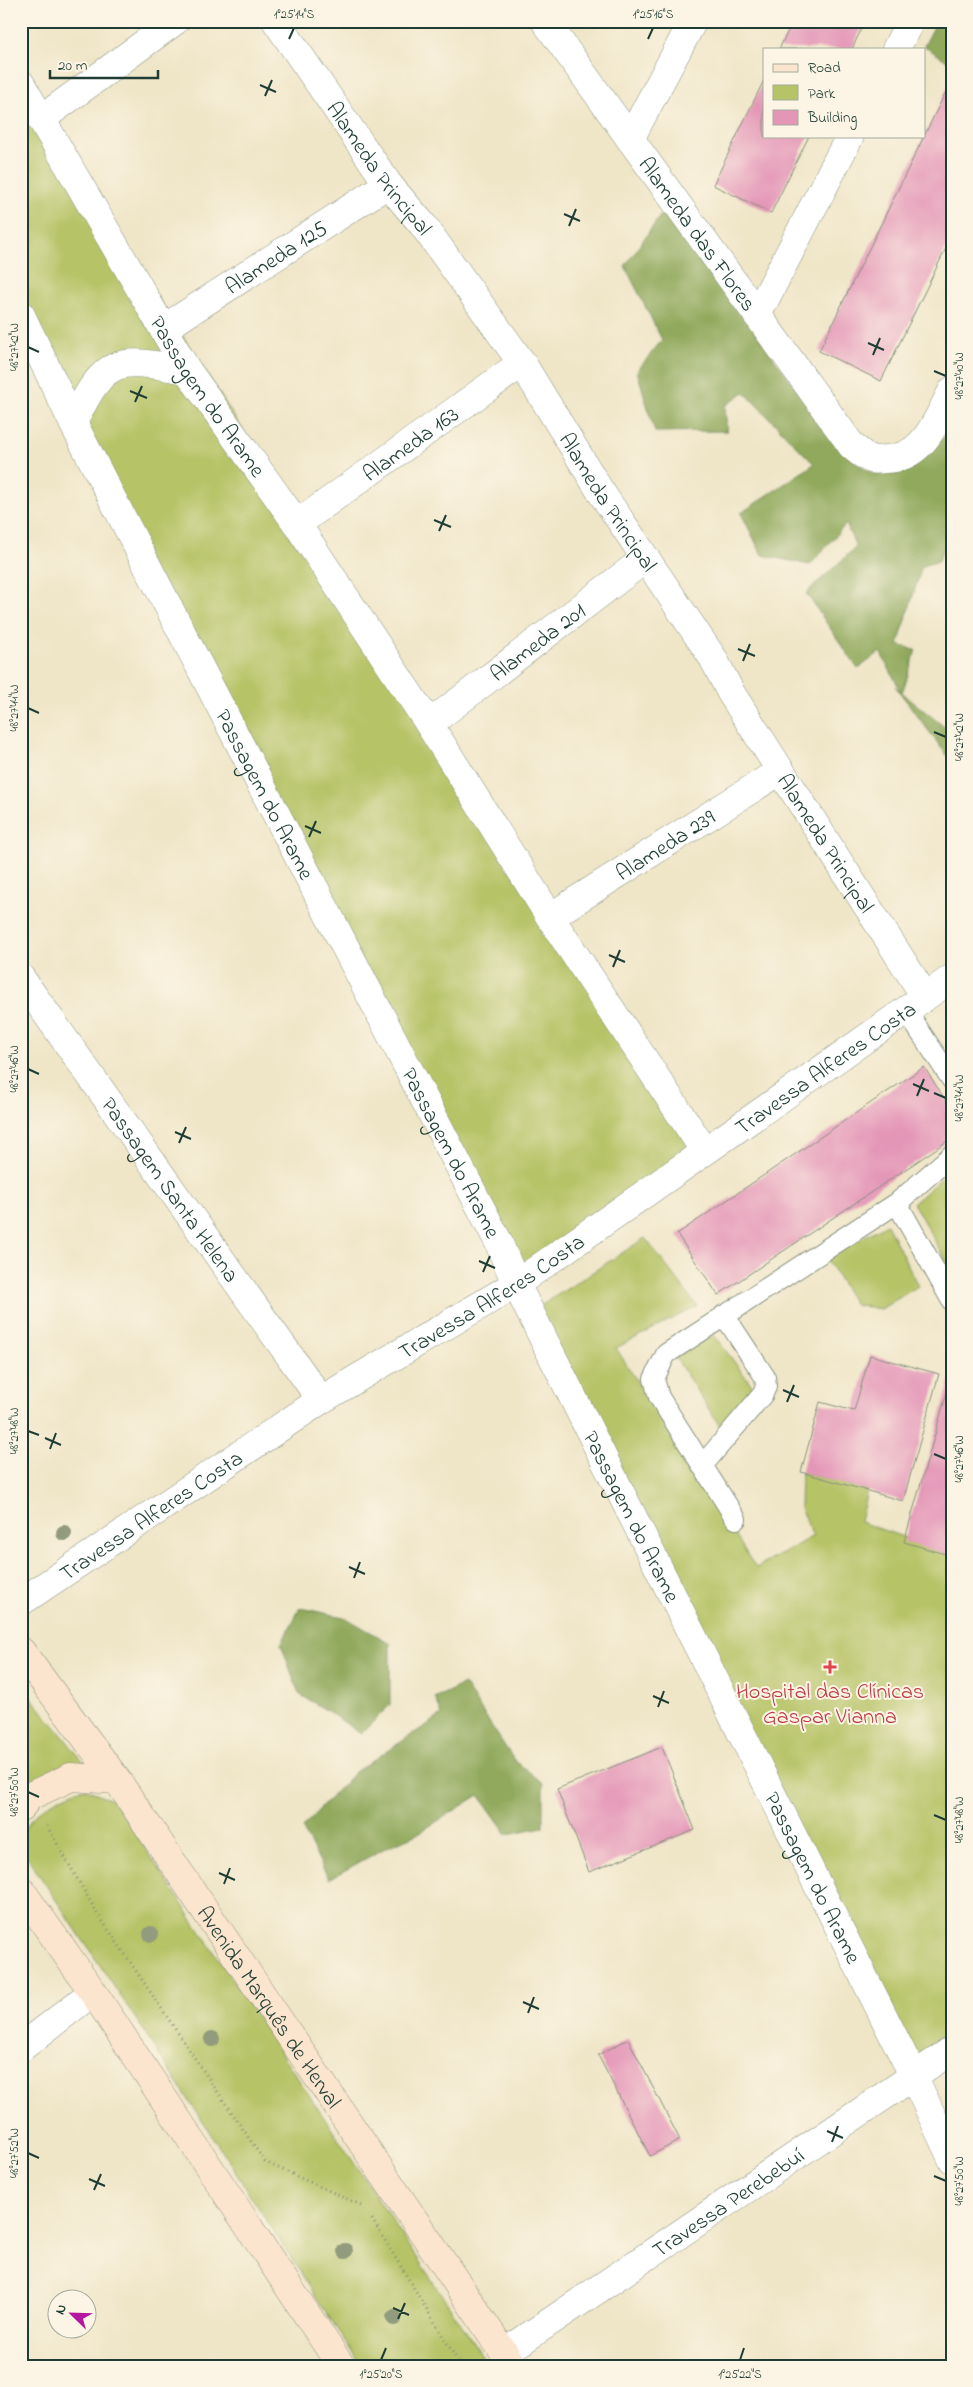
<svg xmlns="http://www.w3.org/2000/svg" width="973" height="2387" font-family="'Indie Flower',sans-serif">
<rect width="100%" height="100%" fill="#fcf5e5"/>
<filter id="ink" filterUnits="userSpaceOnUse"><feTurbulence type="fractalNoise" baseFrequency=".02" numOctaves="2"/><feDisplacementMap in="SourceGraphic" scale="10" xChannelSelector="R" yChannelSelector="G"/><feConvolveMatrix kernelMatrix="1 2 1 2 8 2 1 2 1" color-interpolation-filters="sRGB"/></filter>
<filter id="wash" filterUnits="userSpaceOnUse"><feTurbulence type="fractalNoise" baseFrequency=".0096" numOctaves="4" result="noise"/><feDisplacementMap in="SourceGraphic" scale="20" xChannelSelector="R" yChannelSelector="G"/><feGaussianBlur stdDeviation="1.12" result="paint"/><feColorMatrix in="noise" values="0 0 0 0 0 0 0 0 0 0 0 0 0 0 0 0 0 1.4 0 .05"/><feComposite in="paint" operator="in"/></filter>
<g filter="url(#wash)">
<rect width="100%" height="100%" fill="#efe5c7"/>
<!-- green -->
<path fill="#b6c366" stroke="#6a804d" d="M21,84l683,1066 -188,134 -495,-969z
M944,1176l8,10v85l-39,-68z
M887,1224l31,62 -37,23 -26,-4 -29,-47z
M645,1238l52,68 -81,42 140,220 57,-32 -13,-28 1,-36 66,18 -7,32 92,32v484l-37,25 -379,-754z
M714,1335l40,53 -33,40 -46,-71z
M21,1685l67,82 -67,27z
M84,1788l29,12 376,566h-128l-215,-332 -125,-186c0,-34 35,-50 63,-60z"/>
<!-- forest -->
<path fill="#90a95b" stroke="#587348" d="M937,21h15v43l-28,-18z
M665,209l180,246 29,19 33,-7 37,-30 8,6v78l-13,40 -17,5 -24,79 18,5 -14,43 50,40v29l-57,-76 6,5 -21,-39 -22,17 -52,-76 50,-46 -10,-23 -36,41 -48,-10 -21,-42 73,-49 -70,-72 -19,14 2,25 -72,1 -18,-61 25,-31 -37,-74z
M300,1608l44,9 46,26v62l-29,29 -35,-24 -27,-16 -18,-50z
M464,1684l50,76 29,23v44l-36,7 -28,-39 -62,39 -32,14 -56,31 -27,-51 53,-56 87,-57 -7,-17z"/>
<g id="blocks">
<!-- building -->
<path fill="#e496b7" d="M793,21h72l-13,28h-73z
M952,79v157l-71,145 -62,-30z
M764,80v56h45l-38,77 -58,-28z
M924,1067l28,43v28l-234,157 -41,-61z
M870,1355l69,19 -36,127 -102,-29 19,-70 34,9z
M952,1375v181l-48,-14z
M662,1747l33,83 -106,42 -32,-83z
M628,2039l52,101 -30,16 -52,-101z"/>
</g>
</g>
<g filter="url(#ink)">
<use href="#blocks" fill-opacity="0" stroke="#87917e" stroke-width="1"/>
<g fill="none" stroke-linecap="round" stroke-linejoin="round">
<defs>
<path id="lane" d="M905,1009l47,71
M897,1203l55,-48
M702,1466l61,-72 3,-8 -1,-9 -41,-62
M736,1519l-77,-122 -5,-18 12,-25 231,-151 55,98"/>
<g id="street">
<path id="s1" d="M276,21l112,163 35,41 99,138 77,126 114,169 18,35 193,302"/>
<path id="s2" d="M545,21l307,425c5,4 13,11 19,13 4,2 11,0 15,0 38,0 51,-40 66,-68"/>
<path d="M896,49l14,-28"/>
<path id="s3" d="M21,84l166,286 110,154 132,200 121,193 154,233"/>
<path d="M41,119l134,-98"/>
<path d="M630,139l63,-118"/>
<path id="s4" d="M21,315l52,108 425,818 18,43 397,791 39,84"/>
<path d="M757,315l93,-179"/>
<path id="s5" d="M163,329l225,-145"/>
<path d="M73,423c33,-68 43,-65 114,-53"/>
<path id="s6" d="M297,524l225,-161"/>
<path id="s7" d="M429,724l216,-165"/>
<path id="s8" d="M550,917l230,-146"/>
<path id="s9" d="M21,978l300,422"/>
<path id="s10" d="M21,1602l300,-202 195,-116 436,-306"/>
<path d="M21,2048l72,-56"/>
<path id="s11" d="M504,2353l448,-303"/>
</g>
<g id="secondary">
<path id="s12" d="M21,1651l96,129 396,586"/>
<path d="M21,1807l9,-11 41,-19 46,3"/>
<path d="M21,1890l72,102 248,374"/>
</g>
</defs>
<!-- lane casing -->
<use href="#lane" stroke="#87917e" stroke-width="22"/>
<!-- street casing -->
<use href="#street" stroke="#87917e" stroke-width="29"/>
<!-- secondary casing -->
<use href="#secondary" stroke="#87917e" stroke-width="29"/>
<!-- path -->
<path stroke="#87917e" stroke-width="3" stroke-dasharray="1 4" stroke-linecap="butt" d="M47,1826l50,87 168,249 98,44
M372,2219l89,147"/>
<!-- lane -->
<use href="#lane" stroke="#fff" stroke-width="20"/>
<!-- street -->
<use href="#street" stroke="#fff" stroke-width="28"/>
<!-- secondary -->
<use href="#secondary" stroke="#fce5cf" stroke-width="28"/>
</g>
<!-- trees -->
<g fill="#929b7d">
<circle cx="64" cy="1533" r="8"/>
<circle cx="151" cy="1934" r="8"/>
<circle cx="212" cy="2039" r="8"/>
<circle cx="345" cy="2251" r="8"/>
<circle cx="394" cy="2318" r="8"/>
</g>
</g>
<!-- ticks -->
<path fill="none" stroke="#1f3d34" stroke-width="2" d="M289,39l5,-11M648,39l5,-11M260,85l16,7M265,96l7,-16M564,214l16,7M569,226l7,-17M868,343l16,7M28,347l11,5M873,355l7,-17M934,371l12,5M130,391l17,7M135,402l7,-16M434,520l17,7M439,531l7,-16M738,649l17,7M743,661l7,-17M28,708l11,5M934,732l12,5M305,826l16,7M309,837l7,-16M609,955l16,7M613,967l7,-17M28,1069l11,5M913,1084l16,7M934,1093l12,5M917,1096l7,-17M175,1132l16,7M179,1143l7,-16M479,1261l16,7M483,1272l7,-16M783,1390l16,7M787,1402l7,-17M28,1431l11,4M45,1438l16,7M50,1449l6,-16M934,1454l12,5M349,1567l16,7M354,1578l6,-16M653,1696l16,7M658,1707l6,-16M28,1792l11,5M934,1815l12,5M219,1873l16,7M224,1884l6,-16M523,2002l16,7M528,2013l6,-16M827,2131l16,7M832,2142l6,-16M28,2153l11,5M934,2176l12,5M89,2179l16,7M94,2190l7,-16M393,2308l16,7M398,2319l7,-16M381,2360l5,-12M740,2360l4,-12"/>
<!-- markers -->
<path fill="#e0444e" stroke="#fcf5e5" stroke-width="2" d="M827.5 1659.5h5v5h5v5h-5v5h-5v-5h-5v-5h5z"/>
<g text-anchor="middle" stroke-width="4" stroke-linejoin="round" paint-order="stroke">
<!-- street labels -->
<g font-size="22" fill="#1f3d34" stroke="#fcf5e5">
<text dy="8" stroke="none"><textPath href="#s1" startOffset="180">Alameda Principal</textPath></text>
<text dy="8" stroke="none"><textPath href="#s2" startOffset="262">Alameda das Flores</textPath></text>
<text dy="8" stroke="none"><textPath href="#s5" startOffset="134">Alameda 125</textPath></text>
<text dy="8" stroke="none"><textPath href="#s3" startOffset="364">Passagem do Arame</textPath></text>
<text dy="8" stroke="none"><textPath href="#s6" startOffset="139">Alameda 163</textPath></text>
<text dy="8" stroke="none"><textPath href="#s1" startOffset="585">Alameda Principal</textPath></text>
<text dy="8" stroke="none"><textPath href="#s7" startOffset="136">Alameda 201</textPath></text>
<text dy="8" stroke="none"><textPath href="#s4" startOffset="538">Passagem do Arame</textPath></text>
<text dy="8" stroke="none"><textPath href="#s1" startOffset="990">Alameda Principal</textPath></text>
<text dy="8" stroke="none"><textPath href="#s8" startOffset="136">Alameda 239</textPath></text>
<text dy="8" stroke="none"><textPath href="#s10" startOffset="966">Travessa Alferes Costa</textPath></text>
<text dy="8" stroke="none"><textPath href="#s4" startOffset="942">Passagem do Arame</textPath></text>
<text dy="8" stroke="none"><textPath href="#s9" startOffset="259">Passagem Santa Helena</textPath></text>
<text dy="8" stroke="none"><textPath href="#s10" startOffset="561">Travessa Alferes Costa</textPath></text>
<text dy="8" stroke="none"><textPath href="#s10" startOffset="156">Travessa Alferes Costa</textPath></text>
<text dy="8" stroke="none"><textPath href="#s4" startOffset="1348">Passagem do Arame</textPath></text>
<text dy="8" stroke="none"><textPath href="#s4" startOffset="1752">Passagem do Arame</textPath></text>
<text dy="8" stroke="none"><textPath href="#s12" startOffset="434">Avenida Marquês de Herval</textPath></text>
<text dy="8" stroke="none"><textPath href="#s11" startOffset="270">Travessa Perebebuí</textPath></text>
</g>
<!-- health labels -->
<g font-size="22" fill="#be3a42" stroke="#fcf5e5">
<text x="830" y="1698">Hospital das Clínicas<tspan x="830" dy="25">Gaspar Vianna</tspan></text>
</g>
</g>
<!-- margin -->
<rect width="973" height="2387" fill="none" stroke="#fcf5e5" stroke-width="55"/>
<!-- legend -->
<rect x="763" y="48" width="162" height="90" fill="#fcf5e5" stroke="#a4ab9e"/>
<rect x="773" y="64" width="25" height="8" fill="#fce5cf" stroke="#a4ab9e"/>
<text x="808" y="72" font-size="15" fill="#1f3d34">Road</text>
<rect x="773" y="85" width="25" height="15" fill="#b6c366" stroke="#a4ab9e"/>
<text x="808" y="98" font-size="15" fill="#1f3d34">Park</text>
<rect x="773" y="110" width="25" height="15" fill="#e496b7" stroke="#a4ab9e"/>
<text x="808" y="122" font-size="15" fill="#1f3d34">Building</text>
<!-- north arrow -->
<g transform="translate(72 2314) rotate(293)"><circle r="24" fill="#fcf5e5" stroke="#a4ab9e"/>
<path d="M0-4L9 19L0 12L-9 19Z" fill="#b5179e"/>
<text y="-8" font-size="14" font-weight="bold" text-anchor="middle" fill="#1f3d34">N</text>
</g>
<!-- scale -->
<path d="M50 70v8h108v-8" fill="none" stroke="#1f3d34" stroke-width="2.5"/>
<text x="58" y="70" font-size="15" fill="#1f3d34" stroke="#fcf5e5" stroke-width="4" paint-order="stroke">20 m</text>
<rect x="28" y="28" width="918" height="2332" fill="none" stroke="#1f3d34" stroke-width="2"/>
<g font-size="12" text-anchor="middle" fill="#1f3d34">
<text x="294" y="18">1°25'14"S</text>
<text x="653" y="18">1°25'16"S</text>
<text transform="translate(14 347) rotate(-90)" y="4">48°27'42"W</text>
<text transform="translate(959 376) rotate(-90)" y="4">48°27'40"W</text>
<text transform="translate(14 708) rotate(-90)" y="4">48°27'44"W</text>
<text transform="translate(959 737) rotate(-90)" y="4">48°27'42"W</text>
<text transform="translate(14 1069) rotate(-90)" y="4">48°27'46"W</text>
<text transform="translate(959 1098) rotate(-90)" y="4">48°27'44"W</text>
<text transform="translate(14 1431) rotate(-90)" y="4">48°27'48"W</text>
<text transform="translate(959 1459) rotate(-90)" y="4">48°27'46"W</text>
<text transform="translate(14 1792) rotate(-90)" y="4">48°27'50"W</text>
<text transform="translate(959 1820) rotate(-90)" y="4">48°27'48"W</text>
<text transform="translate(14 2153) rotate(-90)" y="4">48°27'52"W</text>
<text transform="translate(959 2181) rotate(-90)" y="4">48°27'50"W</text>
<text x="381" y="2378">1°25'20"S</text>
<text x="740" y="2378">1°25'22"S</text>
</g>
</svg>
